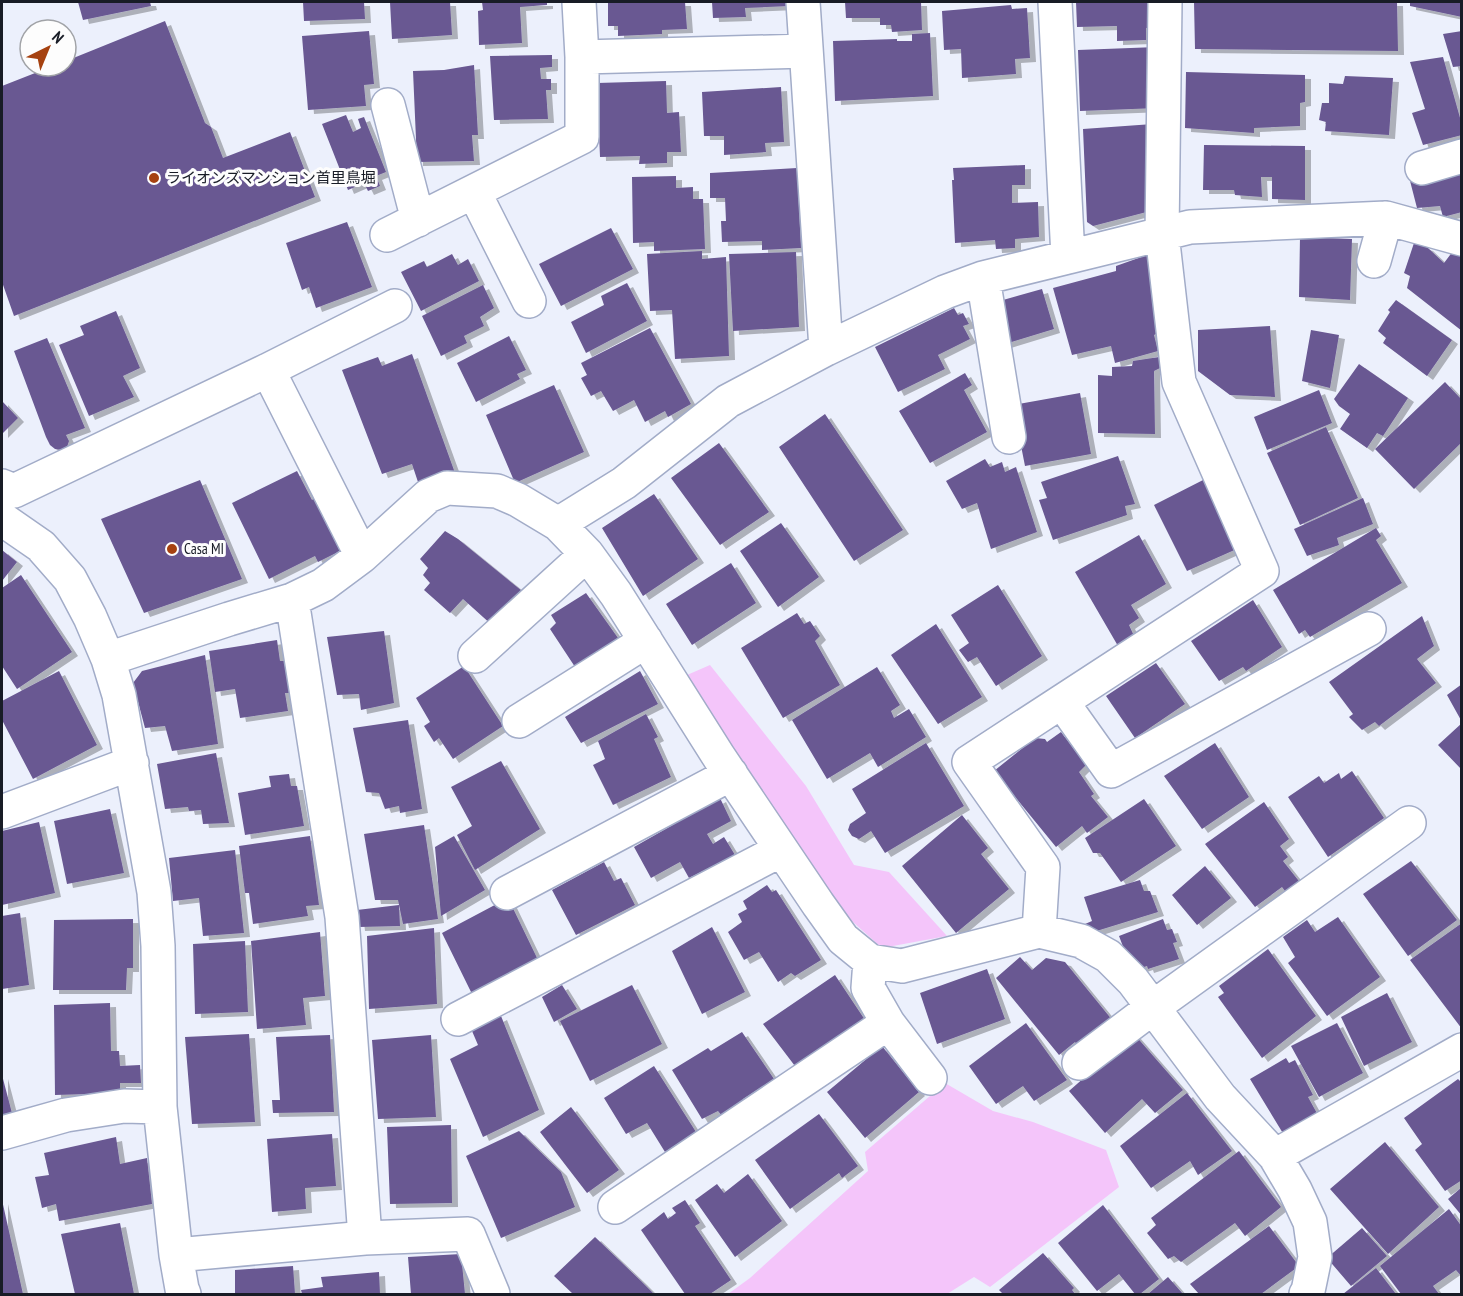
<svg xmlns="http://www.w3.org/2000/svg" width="1463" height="1296" font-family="'PT Sans Narrow','Noto Sans JP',sans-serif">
<defs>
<filter id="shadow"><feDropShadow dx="6" dy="4" stdDeviation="0" flood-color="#0004"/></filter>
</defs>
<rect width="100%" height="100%" fill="#ecf0fc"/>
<!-- green -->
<path fill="#f4c5fa" d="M710,665l96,121 48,79 35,7 58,64 -65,12 -48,-43 -147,-230z
M945,1083l48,28 40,11 73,28 13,37 -129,100 -16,-10 -27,17h-219l22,-16 118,-107 -3,-19z"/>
<!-- building -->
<path fill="#695892" filter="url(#shadow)" d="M78,2h72l1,4 -68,14z
M303,2h61l1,17 -61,2z
M390,2h60l2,33 -60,4z
M482,2h65v3l-27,2 2,36 -43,2 -1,-34 5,-1z
M608,2h77l2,27 -25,1v4l-44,2v-10h-10z
M712,2h78v4l-45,2 1,9 -33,1z
M845,2h76l1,28 -30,2 -1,-7h-11v-7h-34z
M1076,2h81l1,26h-12v12l-29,1v-15l-40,1z
M1194,2h203l1,49 -203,-2z
M1410,2h52v15l-52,-11z
M1011,5l1,4 15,-1 3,50 -15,1 1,15 -54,4 -1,-29 -17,1 -2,-39z
M165,21l40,102 6,4 12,31 67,-26 25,65 -301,119 -12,-34v-196l51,-20h13v-5z
M369,31l5,53 -10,1 2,21 -58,4 -6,-74z
M1462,31v35l-9,1 -10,-33z
M930,33l3,63 -98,5 -2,-60 64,-2v2h15v-7z
M1157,47l1,61 -78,3 -2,-61z
M552,55v12l-12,1 1,11h10v11h-5l2,29 -54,1 -4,-64z
M1443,57l19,68v10l-39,10 -11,-32 13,-4 -15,-47z
M474,65l4,70h-6l2,26 -57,1 -4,-91 31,-1z
M1186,72l119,3v27l-5,1v23l-46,2v5l-69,-5z
M1345,76l48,2 -4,57 -64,-4 1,-9 -7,-2 3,-17h7v-20l14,1z
M666,81l1,32 12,-1 2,40h-14v11l-28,1 1,-8 -40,1 -3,-74z
M781,87l3,55 -19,1 1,9 -42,3v-19h-20l-2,-44z
M346,115l7,17 8,-4 -3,-9 6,-2 22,55 -10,4 4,10 -12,5 -4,-8 -16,7 -26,-66z
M1153,124l5,85 -65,17 -6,-4 -4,-93z
M1204,145l101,1v54l-33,-1v-22h-11l1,20 -27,-2 -1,-5h-31z
M1025,165v20h-13v18l26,-1 1,35 -24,2v9l-19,1 -1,-9 -40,3 -3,-63h2l-1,-12z
M1462,165v47l-19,5 -3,-11 -23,2 -8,-31z
M797,168l4,80 -39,2v-9l-40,1 -1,-21h5l-1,-23h-15v-25z
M676,176v12l17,-1v12h10l2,50 -51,2v-9l-21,1 -1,-66z
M347,222l25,65 -56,21 -7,-21 -7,3 -16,-47z
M611,228l22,41 -72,37 -22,-42z
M1300,237l52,2 -2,61 -51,-3z
M1414,243l13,4 17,16 9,-12 9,6v74l-55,-43 3,-12 -6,-3z
M702,251v8l24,-2 3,99 -54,3 -3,-49 -22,1 -3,-57z
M796,252l3,75 -66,4 -4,-77z
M452,254l6,11 10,-6 11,22 -58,30 -20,-39 23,-11 3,6z
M1147,255l10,47 -4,2 5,29 -4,2 4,16 -43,12 -4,-17 -39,9 -19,-67 63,-17v-5z
M627,283l20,38 -61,32 -15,-31 33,-17 -3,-9z
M483,285l11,23 -14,9 4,9 -20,10 3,7 -26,13 -19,-40z
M1042,289l12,40 -49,15 -9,-42z
M1396,300l56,40 -25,36 -44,-33 3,-5 -8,-7 12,-19 -2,-2z
M954,308l4,7 5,-2 6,11 -6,2 7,13 -32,16 7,14 -47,23 -23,-45z
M116,311l24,57 -17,8 11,21 -45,19 -30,-71 25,-10 -4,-9z
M1270,326l5,71 -45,-2 -32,-24v-41z
M650,328l41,76 -23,13 -3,-6 -20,11 -11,-22 -21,11 -12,-20 -10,5 -10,-18 6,-3 -6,-12z
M1311,330l28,5 -9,53 -28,-7z
M509,336l17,34 -9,4 3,5 -44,23 -19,-39z
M47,338l38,90 -19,7 3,6 -2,6 -5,3 -7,-1 -5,-4 -4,-8 -32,-86z
M412,354l43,119 -36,12 -7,-21 -30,10 -40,-104 36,-13 4,9z
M1159,357l1,11 -6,3 1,63 -57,-1v-58l14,1v-9l20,-1 1,-5z
M1359,364l49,34 -25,38 -6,-3 -10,15 -27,-19 10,-15 -11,-8 -5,-7z
M965,373l7,12 -8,5 23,42 -57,31 -31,-52z
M1445,382l17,18v42l-48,47 -39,-40z
M554,385l30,67 -69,31 -29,-68z
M1319,390l13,33 -65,27 -13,-33z
M1080,393l11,61 -66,12 -12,-61z
M2,401l16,17 -16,16z
M825,414l78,116 -49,31 -75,-114z
M1326,427l32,71 -58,27 -33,-72z
M719,443l50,69 -49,33 -49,-67z
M1118,456l17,48 -10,2 2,9 -74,25 -14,-40 8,-2 -6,-16z
M985,459l5,8 12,-5 3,10 11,-5 21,65 -46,17 -14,-46 -15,6 -16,-28z
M297,471l15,29 3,-2 25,53 -22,11 -3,-6 -46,23 -37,-76z
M1207,478l32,70 -52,23 -33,-66z
M200,480l42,99 -98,34 -43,-94z
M654,494l44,65 -55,37 -41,-68z
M1363,498l10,26 -36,14 2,7 -32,11 -13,-27z
M781,523l38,54 -41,30 -38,-56z
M1376,528l5,8 -5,4 26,43 -92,54 -5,-7 -6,4 -26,-44z
M445,531l13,8 64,52 -29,35 -30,-27 -13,14 -26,-23 6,-7 -7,-8 5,-7 -8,-9z
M1139,535l27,49 -35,21 8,13 -10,7 5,11 -16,10 -43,-74z
M2,550l15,12 -15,19z
M731,563l25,40 -64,42 -26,-41z
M21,575l51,77 -55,37 -15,-23v-78z
M998,585l44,71 -46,30 -19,-29 -9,5 -9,-12 10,-7 -18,-28z
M586,593l37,52 -44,28 -29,-44 6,-6 -5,-8z
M1253,600l29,47 -36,24 -3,-4 -24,14 -28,-40z
M797,613l7,11 6,-3 10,15 -5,5 25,44 -57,33 -42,-70z
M1422,616l12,30 -17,13 19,24 -57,43 -4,-4 -13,8 -13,-13 4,-3 -24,-32z
M936,624l46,73 -44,27 -47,-69z
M384,631l10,72 -33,7 -2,-16 -22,1 -10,-58z
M277,640l3,21h4l6,32h-5l3,18 -48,7 -5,-29 -20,3 -6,-41z
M205,655l13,89 -46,7 -7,-25 -20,2 -12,-45 9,-12z
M1156,663l29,41 -50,34 -29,-42z
M464,666l39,60 -50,33 -14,-21 -5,4 -10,-16 6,-4 -14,-24z
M877,667l23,38 -9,6 3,7 15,-9 17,28 -48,30 -8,-14 -43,26 -35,-59z
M59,671l38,74 -64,34 -31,-59v-19z
M640,671l18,33 -77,39 -16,-26z
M1462,684v38l-15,-27z
M646,714l12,23 -4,2 17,38 -58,28 -20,-40 12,-6 -7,-18z
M408,720l14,89 -22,4 -1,-7 -14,3 -6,-16 -13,-1 -13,-64z
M1462,723v47l-24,-25z
M1061,732l25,33 -7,7 15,22 -3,2 17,21 -21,16 -5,-7 -26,21 -62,-76 41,-33 10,1 2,3z
M926,743l38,63 -79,47 -14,-22 -12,8 -7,-3 -4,-6 2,-6 16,-11 -14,-24z
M1215,743l34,54 -47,32 -38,-53z
M216,753l13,70 -26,1 -2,-14 -12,1 -1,-4 -23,2 -8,-45z
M501,761l39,68 -65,41 -18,-35 15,-9 -21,-39z
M1352,771l32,47 -56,39 -40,-60 31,-21 5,7 15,-10 2,6z
M289,774l2,12h6l7,40 -59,9 -7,-42 33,-6 -2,-11z
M720,798l11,23 -24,13 6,10 11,-7 11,18 -46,23 -9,-16 -29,16 -17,-31z
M1144,799l32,47 -55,36 -21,-29h-7l-8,-15z
M1264,802l25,37 -9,7 8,11 -5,4 19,24 -14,10 -6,-8 -27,20 -50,-63z
M110,809l14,64 -57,11 -13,-63z
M962,815l26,33 -7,6 28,35 -53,44 -54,-67z
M39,822l16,71 -53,12v-74z
M424,825l14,94 -35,5 -4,-19 1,21 -41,1 -2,-17 42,-5 -1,-5h-23l-11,-66z
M310,836l9,69 -13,1 2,10 -55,8 -4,-31h-4l-6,-47z
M454,836l31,54 -44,26 -6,-69z
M235,850l9,83 -41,3 -4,-38 -26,3 -4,-43z
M1411,861l46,59 -49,36 -45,-62z
M604,862l10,19 7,-3 14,27 -59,30 -24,-45z
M1205,866l26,32 -34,27 -25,-30z
M1140,880l4,11h6l8,21 -68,21 -5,-9 7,-3 -8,-24z
M767,885l5,7 4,-2 45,70 -26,16 -4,-3 -13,9 -19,-30 -15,8 -16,-28 14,-10 -4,-8 9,-5 -4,-8z
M508,898l30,62 -66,34 -30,-61z
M20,913l9,72 -27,4v-73z
M1338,917l42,60 -53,39 -39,-53 7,-6 -12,-20 24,-17 8,12z
M133,919v49h-6l-1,22h-73l1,-70z
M1163,919l4,11 5,-1 5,13 -4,1 6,16 -31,10 -1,-3 -9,3 -8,-4 -11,-29z
M1462,923v106l-52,-69z
M712,927l33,65 -43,22 -30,-63z
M434,928l3,76 -68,5 -2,-73z
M320,932l5,64 -22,2 3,27 -49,4 -6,-88z
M245,941l3,71 -53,2 -2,-70z
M1268,949l48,67 -54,42 -44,-61 6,-4 -5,-7z
M1020,957l12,13 14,-12 19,4 48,59 -34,26 -4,-5 -16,13 -63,-77z
M987,969l18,50 -68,25 -17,-51z
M835,975l30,45 -67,50 -35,-46z
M562,985l15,24 -23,13 -12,-25z
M632,985l30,59 -72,37 -30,-60z
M1387,993l25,49 -48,24 -23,-49z
M110,1003l1,48h8l1,15 20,-1 1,18h-21v10l-65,2 -1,-90z
M501,1016l38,94 -56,27 -33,-78 28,-14 -6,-14z
M1026,1023l41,57 -33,21 -11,-15 -27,18 -27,-38z
M1337,1023l26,50 -44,24 -28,-51z
M742,1032l32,47 -31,20 2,10 -18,13 -9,-11 -16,8 -30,-49 36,-22 3,3z
M249,1034l6,88 -63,2 -7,-87z
M1134,1034l49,56 -28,23 -13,-14 -37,34 -36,-42z
M330,1035l4,77 -61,1 -1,-13h8l-4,-63z
M431,1035l5,82 -58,2 -6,-79z
M882,1046l37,46 -54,46 -38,-46z
M1286,1058l3,5 6,-3 18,35 -5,2 11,20 -35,18 -34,-56z
M654,1066l42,66 -31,20 -18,-29 -21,11 -22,-36z
M2,1075l11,42 -11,3z
M1458,1079l4,4v97l-17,11 -30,-41 7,-6 -18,-26z
M1187,1093l45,58 -34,24 -8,-14 -39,27 -31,-42z
M571,1107l48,63 -32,23 -47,-61z
M819,1114l39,52 -16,12 -3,-5 -49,36 -35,-49z
M451,1125l1,78 -62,1 -3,-77z
M519,1131l42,41 14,35 -74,31 -35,-82z
M332,1134l4,52 -31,2 1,21 -34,3 -5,-73z
M116,1137l4,27 27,-6 5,46 -93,17 -3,-17 -14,4 -7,-31 14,-2 -5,-22z
M1385,1142l54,65 -51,47 -58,-65z
M1239,1151l42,56 -36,29 -10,-13 -54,39 -7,-6 -6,3 -21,-26 9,-8 -5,-7z
M748,1174l34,47 -47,36 -40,-57 22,-16 7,9z
M1462,1187v29l-14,-17z
M2,1200l21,94h-21z
M685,1200l15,23 -5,3 36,54 -21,14h-25l-44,-64 23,-18 4,7 8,-6 -4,-5z
M1103,1205l56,74 -19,15h-5l-16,-20 -22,17 -39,-48z
M1449,1209l13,18v50l-6,-7 -23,16 6,8h-38l-21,-28z
M120,1223l14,71h-59l-14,-60z
M1269,1226l30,40 -38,28h-62l-9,-10z
M1362,1228l25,28 -36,30 -24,-28z
M595,1237l46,44 13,13h-81l-19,-18z
M1043,1253l31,35 -2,2 3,4h-72l-4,-4z
M461,1254l4,40h-54l-3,-37z
M293,1266l2,28h-60v-24z
M1376,1268l20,26h-53z
M379,1272l1,22h-78l-1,-4 22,-3 -2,-10z
M1168,1277l15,17h-35z"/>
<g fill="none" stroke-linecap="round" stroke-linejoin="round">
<defs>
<path id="minor" d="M579,2l3,55
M803,2l23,347
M1055,2l13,255
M388,105l30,115
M1422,168l40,-12
M474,192l55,109
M387,235l195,-98v-80l224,-6
M1374,261l12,-43
M983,278l26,159
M268,370l127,-64
M2,486l12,5 254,-121 94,186
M2,519l39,27 29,33 20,38 18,42 11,36 35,197 4,54 2,161 16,148 6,34 2,5
M558,524l66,-41 104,-82 98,-52 119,-57 38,-14 207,-51 196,-9 76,21
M475,656l112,-102
M108,659l121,-40 63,-19 31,-15 39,-29 66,-60 19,-8 50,3 21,9 40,24 29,30 29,40 103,163 99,147 25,35 27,22 32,5 137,-35 42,10 27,15 25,25 87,116 55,59 20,34 15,32 5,35 -7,34 -2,3
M1062,702l49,69 258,-142
M519,721l127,-80
M2,812l130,-49
M507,893l224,-119
M1039,931l4,-64 -74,-105 293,-191 -83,-189 -17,-148 3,-232
M458,1019l323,-169
M888,1023l42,55
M1079,1063l73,-55 257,-185
M2,1133l64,-18 58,-9 36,1
M1275,1156l187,-106
M615,1207l273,-184 -20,-35 2,-27
M365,1238l103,-4 25,60
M176,1255l189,-17 -23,-321 -50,-317"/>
</defs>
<!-- minor casing -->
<use href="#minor" stroke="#a2acc8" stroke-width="36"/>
<!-- minor -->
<use href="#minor" stroke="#fff" stroke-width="33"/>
</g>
<!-- markers -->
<g fill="#a64210" stroke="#fdfdfd" stroke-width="2">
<circle cx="154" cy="178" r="6"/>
<circle cx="172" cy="549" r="6"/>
</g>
<g text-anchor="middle" stroke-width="6" stroke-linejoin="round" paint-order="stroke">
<!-- poi labels -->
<g font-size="15" fill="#181c26" stroke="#fdfdfd" text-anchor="start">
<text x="166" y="183">ライオンズマンション首里鳥堀</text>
<text x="184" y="554">Casa MI</text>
</g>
</g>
<!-- border -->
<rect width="1463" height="1296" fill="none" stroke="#181c26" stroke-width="6"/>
<!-- north arrow -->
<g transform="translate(48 48) rotate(43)"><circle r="28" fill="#fdfdfd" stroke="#a1a3a7" stroke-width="1.5"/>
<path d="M0-4.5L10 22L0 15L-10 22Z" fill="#a64210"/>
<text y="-9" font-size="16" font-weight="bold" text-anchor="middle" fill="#181c26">N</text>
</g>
</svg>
